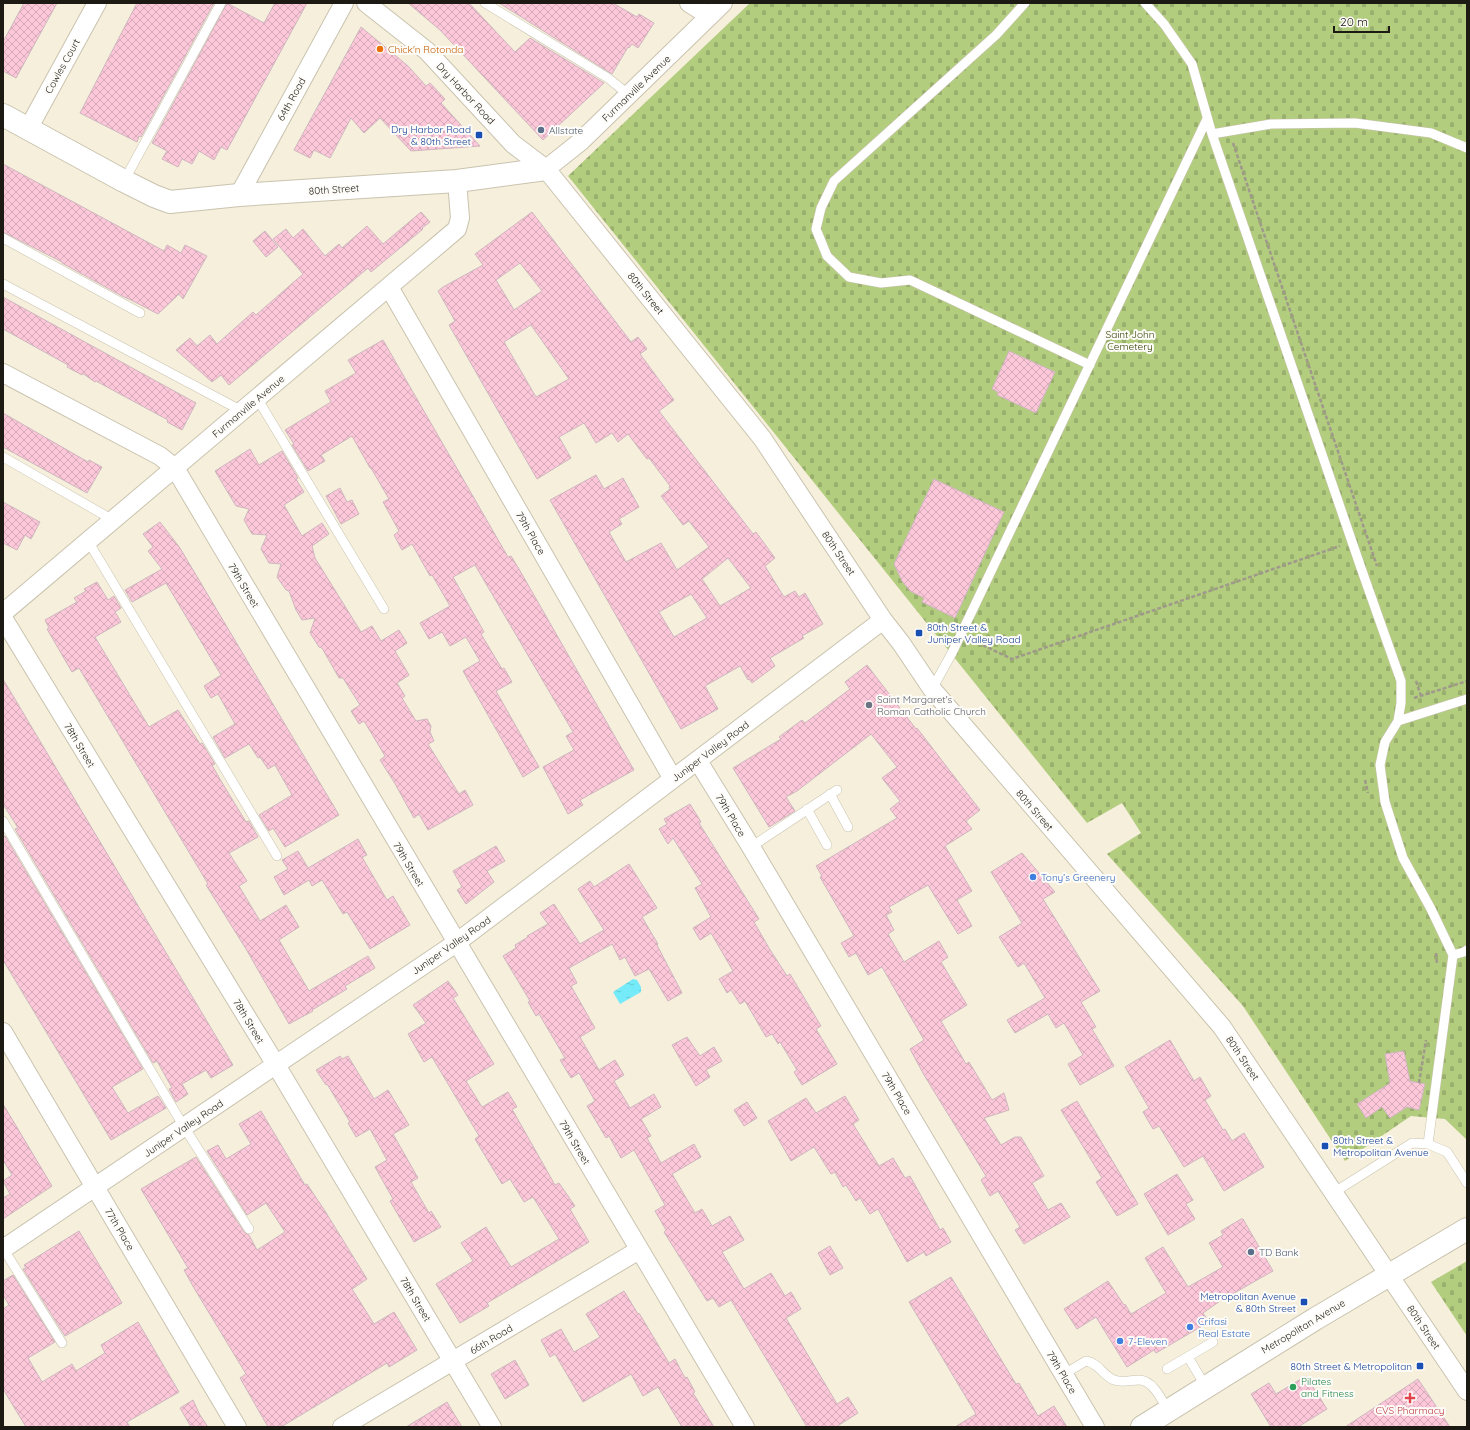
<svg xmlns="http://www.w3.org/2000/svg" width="1470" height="1430" font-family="Quicksand,sans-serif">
<defs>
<pattern id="cemetery-stones" width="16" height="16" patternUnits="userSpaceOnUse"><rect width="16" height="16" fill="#b3cd7f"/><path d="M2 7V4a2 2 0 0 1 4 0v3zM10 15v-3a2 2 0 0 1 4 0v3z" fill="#99af6d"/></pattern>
<pattern id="water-ripples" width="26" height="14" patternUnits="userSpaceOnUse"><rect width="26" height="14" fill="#75ebf9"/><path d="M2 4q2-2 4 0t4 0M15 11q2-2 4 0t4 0" fill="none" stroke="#65c9d5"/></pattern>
<pattern id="building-cross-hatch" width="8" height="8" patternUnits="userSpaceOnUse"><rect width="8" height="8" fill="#fcc7d9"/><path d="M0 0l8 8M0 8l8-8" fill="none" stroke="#d7aab9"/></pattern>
</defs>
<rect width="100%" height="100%" fill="#f6efdb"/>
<!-- cemetery -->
<path fill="url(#cemetery-stones)" d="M750,3h717v1137l-22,-21 -34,-3 -66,45 -102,-155 -136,-152 34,-21 -19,-30 -35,20 -519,-647z
M1467,1261v75l-36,-54z"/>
<!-- water -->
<path fill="url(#water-ripples)" d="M633,979l4,1 4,7v5l-21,12 -7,-12z"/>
<!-- building -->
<path fill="url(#building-cross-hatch)" stroke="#ceb7bf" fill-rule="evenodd" d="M24,3h33l-41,75 -13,-7v-29z
M137,3h77l-73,134 -2,-1 -2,6 -57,-29z
M227,3l37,20 11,-20h32l-80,147 -6,-3 -7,13 -15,-9 -7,13 -10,-5 -4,8 -16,-8 5,-8 -15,-8z
M408,3h61l46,49 15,-14 74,45 -61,57 -103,-110z
M499,3h114l24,14 2,-3 15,9 -16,25 -6,-4 -3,4 -1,-1 -16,27z
M361,27l47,39 18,20 4,-3 15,16 -4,4 39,43 -69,5 -31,-33 -16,15 -13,-15 -21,40 -16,-8 -4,8 -16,-8z
M3,164l161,87 3,-6 14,8 4,-8 22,11 -24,43 -4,-5 -21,20 -27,-14 -9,-4 -60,-33v-1l-59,-30z
M421,212l9,10 -8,6 1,1 -52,43 -3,-4 -139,117 -8,-10 -9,7 -36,-32 14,-12 7,8 13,-11 7,9 36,-32 3,3 47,-41 -30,-35 13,-10 7,9 10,-9 22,27 14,-12 3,4 25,-22 16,18z
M532,212l99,130 7,-5 9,12 -7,5 34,46 -15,11 94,123 3,-2 19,26 -10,8 19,31 11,-6 4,6 6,-4 18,31 -21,12 2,2 -34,20 5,8 -23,17 -3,-4 -1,1 -8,-14 -35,20 13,23 -37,20 -131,-229 46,-25 8,14 19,-11 16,29 -20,12 3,5 -13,8 17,30 35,-19 16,27 32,-23 -20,-26 -6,4 -22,-29 9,-7 -1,-2 1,-1 -21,-28 -2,1 -19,-25 -10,8 -6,-9 -16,10 -12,-20 -25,14 12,21 -34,21 -88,-154 6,-4 -17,-30 5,-4 40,-22 -8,-11zM520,263l22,28 -28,19 -18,-30zM531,325l38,54 -33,18 -32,-55zM728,558l23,30 -31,18 -18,-27zM691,594l16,24 -33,19 -15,-25z
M265,231l13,16 -12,10 -13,-16z
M3,297l193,106 -14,27 -15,-8 1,-2 -72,-39 -1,1 -13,-9v2l-15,-8 1,-2 -65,-36z
M383,340l125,217 3,-1 8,13 115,201 -54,30 3,5 -15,9 -25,-47 31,-17 -8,-14 7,-4 -98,-167 -22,12 31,55 -3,2 21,35 2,-1 8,14 -16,9 43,76 -16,10 -60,-106 17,-10 -14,-24 -16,9 -8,-14 -13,7 -9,-16 30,-17 -18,-31 -2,1 -18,-32 -10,6 -8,-15 5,-4 -16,-29 6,-3 -18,-31h-1l-18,-32 -31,19 4,6 -17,10 -16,-26 2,-1 -9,-14 46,-28 -6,-11 31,-18 -8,-13z
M1009,351l46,21 -19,41 -39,-18 1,-3 -6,-3z
M3,413l85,49 1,-2 13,7 -15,26 -84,-46z
M250,449l9,16 23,-14 16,27 -2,1 8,13 -20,13 18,31 20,-13 7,11 -17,12 3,12 46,74 11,-6 9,15 18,-11 8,13 -12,8 14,24 -12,8 8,13 -3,2 14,23 11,-2 4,7 -1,6 4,9 -6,3 31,50 6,-4 8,15 -45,25 -9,-16 -5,4 -20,-36 -14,-22 5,-4 -21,-35 -5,3 -8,-13 9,-6 -17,-27h-4l-17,-30 -3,-1 -9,-14 5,-15 -13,2 -6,-10 -7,-19 -3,-1 -9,-13 4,-13 -12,-1 -8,-14 6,-14 -15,-1 -8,-14 5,-11 -13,-3 -21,-35z
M934,479l70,33 -49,106 -33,-16 2,-4 -14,-7 -8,-10 -8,-17z
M340,488l7,14 5,-2 7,14 -18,10 -15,-28z
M3,502l37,20 -9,17 -6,-4 -8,15 -14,-7z
M160,522l20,26 159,267 -54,32 -12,-19 -4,3 -10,-16 33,-20 -17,-30 -7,4 -8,-12 -2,1 -9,-14 -24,14 -12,-21 22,-13 -17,-30 -7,4 -7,-12 17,-11 -55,-92 -34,19 -7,-12 37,-21 -14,-18 5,-4 -10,-13z
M97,582l11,18 6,-4 7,12 -6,4 6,10 -26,15 54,90 29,-17 22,34 2,-1 13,21 -3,1 9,16 25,41 3,-1 9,16 -29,16 18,28 -8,5 21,35 26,-16 13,22 -20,13 30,51 59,-35 7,12 -30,18 2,3 -35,21 1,1 -24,13 -43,-75 -40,-64 2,-1 -129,-216 -7,4 -25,-43 2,-1 -4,-8 32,-18 -3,-4 12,-7 -2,-2z
M867,665l49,64 1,-1 63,82 -14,11 6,8 -27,17 27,45 -15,9 15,26 -14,8 -30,-49 -39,22 3,5 -6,3 8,15 -6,4 16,28 35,-21 9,16 -7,5 26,43 -26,16 25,43 3,-2 23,38 12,-7 5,17 -25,8 17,27 14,-8h6l23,39 -12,7 16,27 13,-7 9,14 -46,27 -9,-14 5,-3 -22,-36 -8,5 -9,-16 5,-4 -62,-101 -14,-26 14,-9 -42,-73 -14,8 -12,-22 -7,4 -8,-14 13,-7 -34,-59 2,-1 -6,-10 81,-48 -7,-9 10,-8 -18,-23 15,-11 -26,-33 -74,57 -11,6 9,14 -26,16 -36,-59 48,-29 -2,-2 23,-17 3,3 45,-34 -5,-7z
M3,679l230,386 -22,13 -5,-8 -24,14 6,10 -12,8 -7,-13 3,-1 -15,-27 -4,2 -138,-234 3,-1 -15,-24z
M690,804l11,18 -2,1 60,96 -5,3 15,26 18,28 3,-2 31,52 -5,3 21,35 -35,21 -8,-13 3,-2 -17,-28 -2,2 -6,-10 -6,3 -21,-36 -5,3 -9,-14 -4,3 -8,-14 14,-8 -22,-38 -11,7 -7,-12 18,-11 -16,-29 7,-4 -29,-46 -5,6 -9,-15 8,-5 -3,-5z
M5,836l138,233 -31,18 16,26 30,-17 8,12 -55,32 -108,-180v-123z
M358,839l9,16 -5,2 25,43 6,-4 17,29 -40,24 -23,-37 -4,2 -21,-34 -10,6 -3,-6 -25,15 -10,-18 14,-8 -6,-9 16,-9 10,17z
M496,846l9,15 -18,10 7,11 -28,22 -9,-14 5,-3 -9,-16z
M1022,853l33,39 -12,7 57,92 -19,11 15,25 -4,2 22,37 -34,19 -12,-21 15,-9 -19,-32 -8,5 -8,-14 -33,19 -8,-13 38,-22 -21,-35 -6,4 -19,-30 23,-14 -31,-51z
M629,864l28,44 -15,9 16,27 -1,1 25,48 -14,8 -19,-32 -14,7 -10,-19 -5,3 -8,-16 -43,24 8,15 -6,3 24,42 -15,9 19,33 16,-10 9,15 -10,6 16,27 24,-14 7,13 -20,12 10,17 -4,2 14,25 33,-19 7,13 -29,17 23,39 7,-4 10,17 18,-10 14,24 -22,12 22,37 27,-16 14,23 6,-4 10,17 -15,9 51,86 11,-7 10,16 -22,14h-29l-76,-127 -12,7 -6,-9 -6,3 -43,-69 2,-2 -11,-19 10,-6 -31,-55 -13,8 -12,-22 -3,2 -19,-32 8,-5 -16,-28 -8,5 -11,-18 5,-2 -26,-44 -3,2 -8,-14 2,-1 -27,-45 13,-8 -1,-3 13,-8 -1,-1 21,-12 -8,-11 14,-9 26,40 24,-14 -26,-41 12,-8 4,6z
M448,981l10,14 -5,3 41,66 -28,17 16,26 26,-15 9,15 -5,2 43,76 4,-2 16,23 -5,3 19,33 -102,61 2,3 -29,17 -24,-39 37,-23 -12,-18 25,-16 25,40 48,-28 -26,-42 -9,5 -14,-23 -8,5 -27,-45 4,-3 -47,-79 -8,5 -16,-28 18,-11 -13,-18z
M687,1037l13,19 14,-9 8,14 -16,9 4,7 -14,9 -24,-41z
M1170,1040l24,41 6,-4 11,19 -6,4 18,30 2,-1 7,12 12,-8 20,34 -40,24 -21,-35 -19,11 -25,-41 -6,3 -10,-17 6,-4 -24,-41z
M1404,1051l6,30 15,3 -6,26 -12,-3 -17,11 -8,-11 -16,11 -9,-14 33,-21 -5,-29z
M340,1056l2,3 6,-3 26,43 14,-9 21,35 -16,9 25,44 -7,4 18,31 2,-2 10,16 -27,15 -24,-41 3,-2 -18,-32 12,-7 -17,-31 -14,8 -8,-14 2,-1 -23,-38 -1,1 -10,-15z
M845,1096l14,24 -6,4 26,42 14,-8 12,20 5,-2 30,54 3,-2 8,14 -25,14 -2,-4 -17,10 -29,-53 -8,5 -10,-16 -4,3 -10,-16 -3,2 -8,-15 -4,2 -17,-27 -23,14 -23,-40 38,-23 10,15z
M1077,1101l61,103 -21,12 -21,-34 6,-4 -41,-68z
M747,1102l10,16 -13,8 -10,-16z
M3,1104l49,82 -49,33v-21l7,-4 -7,-13 9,-6 -9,-15z
M261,1111l44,74 2,-1 18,27 42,68 -15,10 22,35 20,-12 23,38 -28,17 -2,-4 -106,64h-13l-28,-49 6,-4 -52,-86 -10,-18 4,-2 -47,-79 55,-32 48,75 5,3 8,15 28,-18 -19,-29 -19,12 -40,-64 11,-6 8,14 25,-15 -12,-20z
M1177,1174l16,26 -7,4 9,15 -27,16 -24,-41z
M1241,1219h2l30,52 -53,30 -17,12 6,9 -53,31 -2,-3 -27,17 -31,-50 -19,12 -13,-20 44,-28 16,24 1,-1 6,10 35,-21 -21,-35 18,-11 25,40 35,-20 -14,-24 14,-8 -2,-4z
M79,1231l43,72 -57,33 -42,-67 3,-1 -2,-3z
M830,1246l13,22 -13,7 -12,-22z
M13,1275l42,67 -27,16 14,24 30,-18 4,7 29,-18 -4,-8 37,-23 41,70 -52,30 3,5h-104l-23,-38v-80l6,-4 -6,-10v-14z
M951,1277l65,107 3,-1 19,33 16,-10 13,21h-112l21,-13 -67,-112z
M624,1291l14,23 1,-1 30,50 6,-4 10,19 2,-1 8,15 -2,1 21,34h-32l-24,-40 -15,9 -12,-22 -48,28 -28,-48 -5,3 -9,-17 20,-11 13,23 26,-15 -14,-23z
M515,1360l14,25 -24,14 -14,-25z
M1306,1376l21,33 -29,18h-27l-20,-33 18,-11 7,11z
M1418,1379l32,48h-105z
M193,1400l7,15 8,12h-17l-11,-19z
M447,1402l15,25h-56l28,-17z"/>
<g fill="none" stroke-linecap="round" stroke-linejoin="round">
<defs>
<path id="service" d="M485,3l123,75 21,17
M1025,3l-29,32 -162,146 -13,27 -5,21 11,27 22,21 32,6 29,-3 180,85
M1145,3l19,21 28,40 20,70 149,434 40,113v22l-3,18 -13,21 -5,23 5,37 18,56 28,51 22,46 -25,189
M1212,134l59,-10 84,-1 76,10 36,15
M124,181l97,-178
M3,238l137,75
M3,284l239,127
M257,398l127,211
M3,457l110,63
M88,541l189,315
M932,689l20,-36 255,-534
M1398,721l69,-22
M830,794l18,33
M807,809l20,36
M3,821l181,306 65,102
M751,847l86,-57
M1453,955l11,-3 3,-2
M1333,1193l79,-50 16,1 19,8 20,31
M3,1248l59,95
M1188,1357l18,30
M1167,1369l46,-27
M1064,1374l22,-13c13,2 17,15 28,19 8,3 17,0 25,0 14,0 23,20 29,31"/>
<path id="minor" d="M366,3l61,48 86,93 33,25 216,269 121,182 18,23 31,46 290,338 245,364
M689,3l21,13
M28,129l69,-126
M546,169l34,-27 143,-139
M239,195l105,-192
M389,287l284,492
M3,373l157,83 15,12 570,959
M3,613l454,-384 3,-11 -3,-37
M3,618l273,447 216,362
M698,761l53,86 344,580
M3,1032l234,395
M3,1249l453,-306 427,-323
M342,1427l297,-177"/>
<path id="tertiary" d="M3,115l121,66 30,15 16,6 69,-7 218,-14 89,-12"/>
<path id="secondary" d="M1142,1427l173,-108 152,-90"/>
</defs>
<!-- service casing -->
<use href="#service" stroke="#c9c3af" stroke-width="10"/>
<!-- minor casing -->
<use href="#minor" stroke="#c9c3af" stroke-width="20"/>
<!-- tertiary casing -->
<use href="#tertiary" stroke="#c9c3af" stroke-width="24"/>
<!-- secondary casing -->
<use href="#secondary" stroke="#c9c3af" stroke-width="24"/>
<!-- path -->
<path stroke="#9e998a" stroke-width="2.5" stroke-dasharray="4 2" stroke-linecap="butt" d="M1233,143l144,423
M972,640l40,19 328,-113
M1416,681l5,15
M1414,698l53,-17
M1365,780l3,13
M1436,953l1,11
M1419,1083l7,-43"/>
<!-- service -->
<use href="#service" stroke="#fff" stroke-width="9"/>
<!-- minor -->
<use href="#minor" stroke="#fff" stroke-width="18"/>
<!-- tertiary -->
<use href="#tertiary" stroke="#fff" stroke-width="22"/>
<!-- secondary -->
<use href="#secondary" stroke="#fff" stroke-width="22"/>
</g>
<!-- markers -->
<circle fill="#e8710a" stroke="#fefcf8" stroke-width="1.5" cx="380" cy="49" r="4"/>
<g fill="#5c6f8a" stroke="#fefcf8" stroke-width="1.5">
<circle cx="541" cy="130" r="4"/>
<circle cx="1251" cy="1252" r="4"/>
</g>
<g fill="#1a4fb4" stroke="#fefcf8" stroke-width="1.5">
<rect x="475" y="131" width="8" height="8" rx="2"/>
<rect x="915" y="629" width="8" height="8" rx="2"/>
<rect x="1321" y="1142" width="8" height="8" rx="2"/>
<rect x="1300" y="1298" width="8" height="8" rx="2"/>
<rect x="1416" y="1362" width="8" height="8" rx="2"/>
</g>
<circle fill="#6b7280" stroke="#fefcf8" stroke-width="1.5" cx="869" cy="705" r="4"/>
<g fill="#3f7fe0" stroke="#fefcf8" stroke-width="1.5">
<circle cx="1033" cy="877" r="4"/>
<circle cx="1190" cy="1327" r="4"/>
<circle cx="1120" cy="1341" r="4"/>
</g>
<circle fill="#2e9e5b" stroke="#fefcf8" stroke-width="1.5" cx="1293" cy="1387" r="4"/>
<path fill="#e0444e" stroke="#fefcf8" stroke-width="1.5" d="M1408 1392h4v4h4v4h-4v4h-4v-4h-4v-4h4z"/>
<g text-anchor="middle" stroke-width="4" stroke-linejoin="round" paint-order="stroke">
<!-- food labels -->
<g font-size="10" fill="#c56008" stroke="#fefcf8" text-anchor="start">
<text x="388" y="53">Chick'n Rotonda</text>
</g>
<!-- street labels -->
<g font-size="10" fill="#1c1a13" stroke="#fefcf8">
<text transform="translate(62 66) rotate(-61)" y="4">Cowles Court</text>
<text transform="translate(636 88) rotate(-44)" y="4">Furmanville Avenue</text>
<text transform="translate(466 93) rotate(47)" y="4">Dry Harbor Road</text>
<text transform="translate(291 99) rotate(-61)" y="4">64th Road</text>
<text transform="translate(334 189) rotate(-4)" y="4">80th Street</text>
<text transform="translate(646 293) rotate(51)" y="4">80th Street</text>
<text transform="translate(248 406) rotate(-40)" y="4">Furmanville Avenue</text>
<text transform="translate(531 533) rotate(60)" y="4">79th Place</text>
<text transform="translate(839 553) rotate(56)" y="4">80th Street</text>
<text transform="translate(244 585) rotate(59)" y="4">79th Street</text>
<text transform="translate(80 745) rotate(59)" y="4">78th Street</text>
<text transform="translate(710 751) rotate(-37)" y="4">Juniper Valley Road</text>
<text transform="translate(1035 810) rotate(49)" y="4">80th Street</text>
<text transform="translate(731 815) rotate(59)" y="4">79th Place</text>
<text transform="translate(409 864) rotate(59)" y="4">79th Street</text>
<text transform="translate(451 945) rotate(-35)" y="4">Juniper Valley Road</text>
<text transform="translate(249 1021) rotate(59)" y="4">78th Street</text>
<text transform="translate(1243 1058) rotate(56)" y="4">80th Street</text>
<text transform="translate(897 1093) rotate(59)" y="4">79th Place</text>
<text transform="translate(183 1128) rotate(-34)" y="4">Juniper Valley Road</text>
<text transform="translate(575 1142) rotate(59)" y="4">79th Street</text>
<text transform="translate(120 1229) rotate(59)" y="4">77th Place</text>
<text transform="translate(416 1299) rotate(59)" y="4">78th Street</text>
<text transform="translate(1303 1326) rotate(-31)" y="4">Metropolitan Avenue</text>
<text transform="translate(1424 1327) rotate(56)" y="4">80th Street</text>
<text transform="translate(491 1339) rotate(-31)" y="4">66th Road</text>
<text transform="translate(1062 1372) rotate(59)" y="4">79th Place</text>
</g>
<!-- transit labels -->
<g font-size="10" fill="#164399" stroke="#fefcf8" text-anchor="end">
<text x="471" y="133">Dry Harbor Road<tspan x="471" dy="12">&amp; 80th Street</tspan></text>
<text x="927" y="631" text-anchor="start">80th Street &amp;<tspan x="927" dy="12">Juniper Valley Road</tspan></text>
<text x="1333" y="1144" text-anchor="start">80th Street &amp;<tspan x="1333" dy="12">Metropolitan Avenue</tspan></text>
<text x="1296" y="1300">Metropolitan Avenue<tspan x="1296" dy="12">&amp; 80th Street</tspan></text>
<text x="1412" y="1370">80th Street &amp; Metropolitan</text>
</g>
<!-- service labels -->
<g font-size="10" fill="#4e5e75" stroke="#fefcf8" text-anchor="start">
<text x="549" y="134">Allstate</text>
<text x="1259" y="1256">TD Bank</text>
</g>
<!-- park labels -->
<g font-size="10" fill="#304003" stroke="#fefcf8">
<text x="1130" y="338">Saint John<tspan x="1130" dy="12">Cemetery</tspan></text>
</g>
<!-- worship labels -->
<g font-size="10" fill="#5b616d" stroke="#fefcf8" text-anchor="start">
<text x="877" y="703">Saint Margaret's<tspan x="877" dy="12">Roman Catholic Church</tspan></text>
</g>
<!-- shop labels -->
<g font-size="10" fill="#366cbe" stroke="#fefcf8" text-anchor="start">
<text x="1041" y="881">Tony’s Greenery</text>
<text x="1198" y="1325">Crifasi<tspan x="1198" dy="12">Real Estate</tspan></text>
<text x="1128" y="1345">7-Eleven</text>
</g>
<!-- leisure labels -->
<g font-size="10" fill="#27864d" stroke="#fefcf8" text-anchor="start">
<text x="1301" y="1385">Pilates<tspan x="1301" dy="12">and Fitness</tspan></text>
</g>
<!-- health labels -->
<g font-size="10" fill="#be3a42" stroke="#fefcf8">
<text x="1410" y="1414">CVS Pharmacy</text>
</g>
</g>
<!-- border -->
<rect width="1470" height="1430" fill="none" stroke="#1c1a13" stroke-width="8"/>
<!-- scale -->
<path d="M1334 26v6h55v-6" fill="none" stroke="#1c1a13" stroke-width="2"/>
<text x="1340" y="26" font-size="12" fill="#1c1a13" stroke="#fefcf8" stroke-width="3" paint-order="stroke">20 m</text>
</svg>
